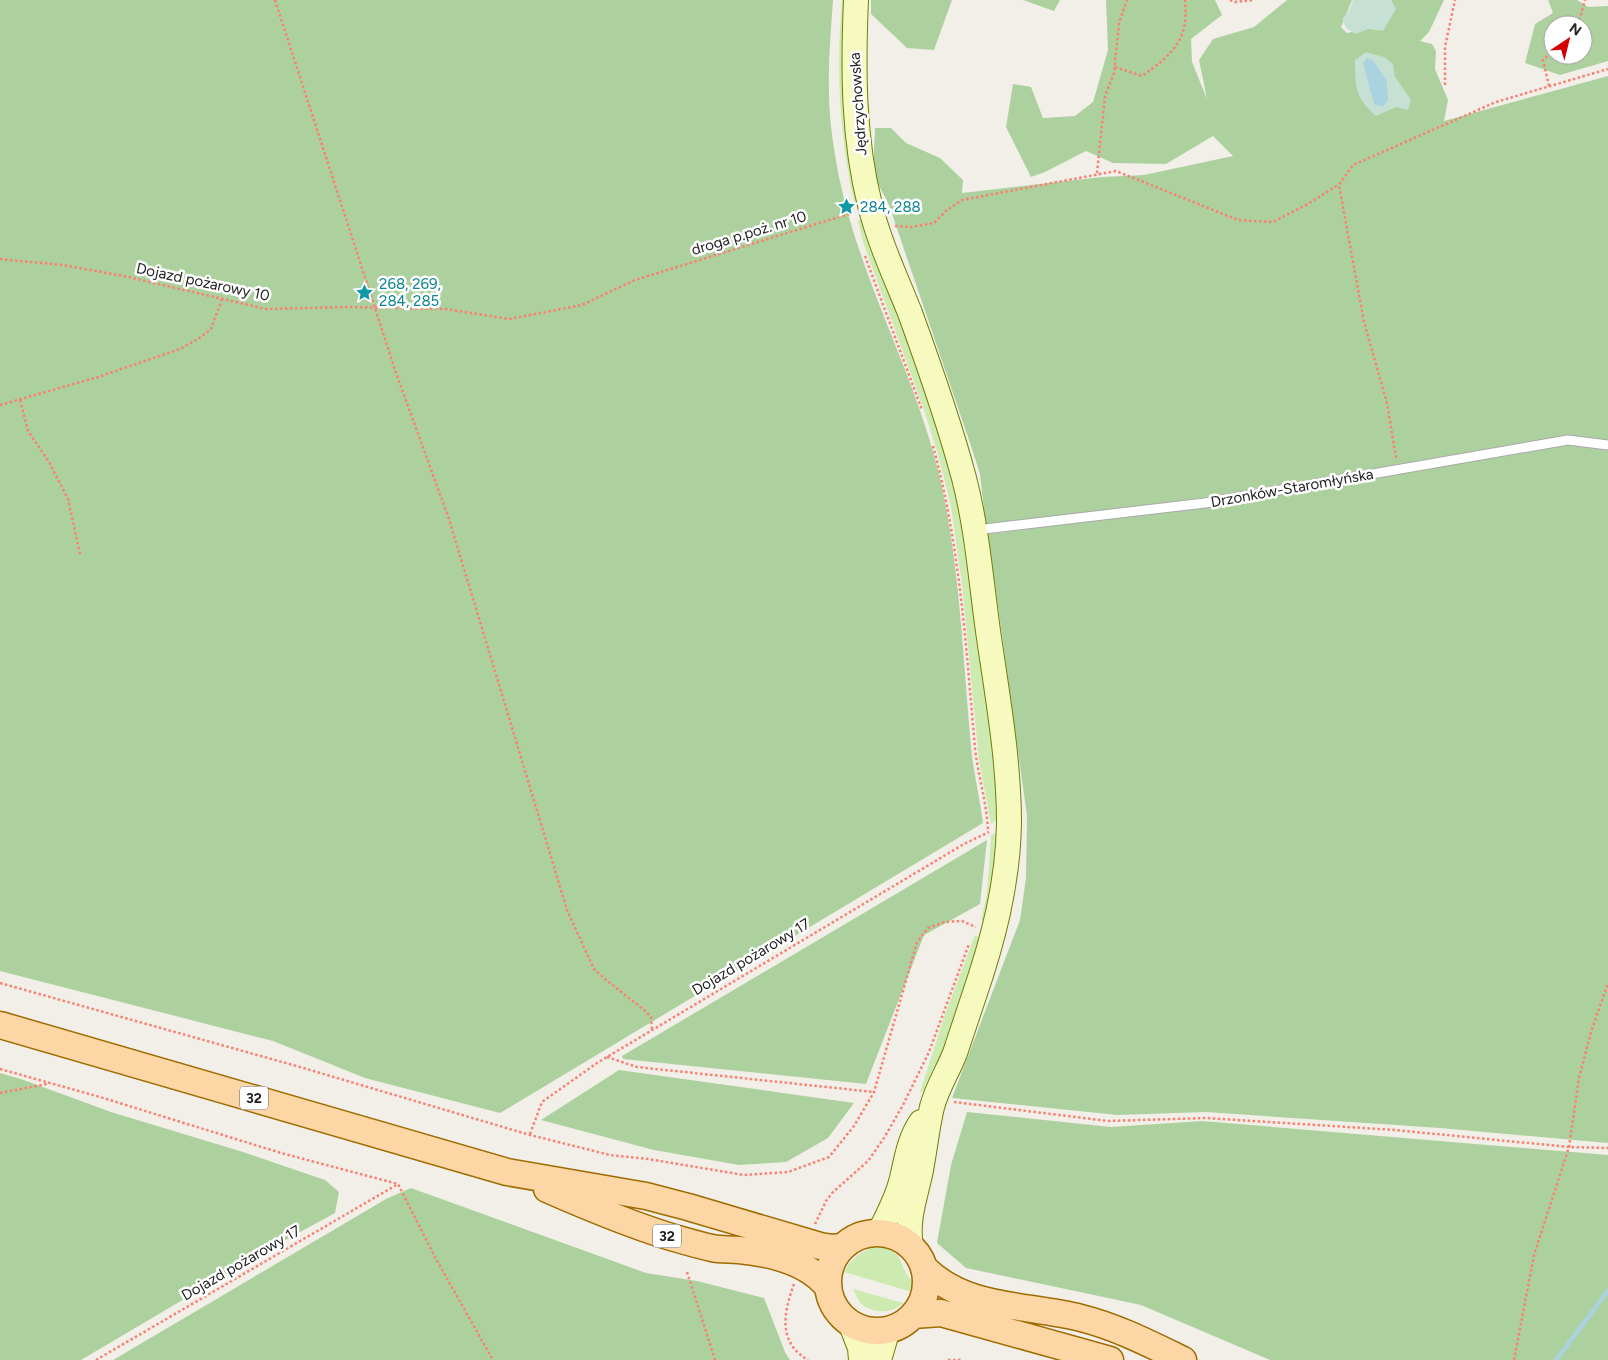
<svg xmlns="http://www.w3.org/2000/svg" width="1608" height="1360" font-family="Figtree,sans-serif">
<rect width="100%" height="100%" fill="#f2efe9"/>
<!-- grass -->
<path fill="#cdebb0" d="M842,0h8l9,195 -4,11c-16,-69 -19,-136 -13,-206z
M864,218l76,201 35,166 25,233 -9,6 -12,-63 -17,-177 -11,-77 -12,-49 -14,-45 -62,-171 -5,-21z
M996,833l4,3 -15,84h-4l6,-26 4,-59z
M975,935l7,5 -47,143 -10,9h-5l24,-75z
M876,1246c32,5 21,22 38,37l-2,9 -68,-20c7,-14 18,-21 32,-26z
M853,1289l50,14c-10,10 -27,11 -39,3 -6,-4 -8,-11 -11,-17z"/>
<!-- forest -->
<path fill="#add19e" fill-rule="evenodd" d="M0,0h833c-2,31 -5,62 -4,93 0,28 5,57 10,84 22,107 80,203 103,310 19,88 21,179 30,269 3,22 8,45 11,67l-483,290 -135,-35 -92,-37 -273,-70z
M871,0h81l-18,50 -27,-2 -36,-34z
M1023,0h37l-6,11z
M1106,0h109l7,15 -31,24 1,23 15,37 -8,-39 14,-21 41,-12 33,-27h65l-11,27 6,6 29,-7 15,-26h53l-15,32 -9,9 12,3 4,7 -1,18 13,31 -4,21 164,-45v364l-41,-4 -366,62 -215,28 -6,-52 -10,-31 -81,-238 -16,-31 2,-46h16l15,15 34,15 23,22 -1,13 140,-16 42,-2 89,-19 -20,-20 -47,28 -53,-1 -27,-12 -41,21 -14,5 -25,-50 7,-43 18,3 12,31 32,-2 18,-14 15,-52zM1367,100l39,6 -27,3z
M1548,0h29l11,7 20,-1v55l-48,14 -35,-12 10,-39 18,-11zM1553,25h30v30h-30z
M1568,445l40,3v695l-168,-15 -234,-16 -89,3 -165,-17 68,-178 6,-42 1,-62 -39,-282 215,-27z
M987,840l-7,64 -56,31 -58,149 -243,-25 -1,-3z
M619,1070l235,33 -26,35 -42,24 -47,3 -85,-15 -113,-30z
M0,1073l21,6 90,33 132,40 82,28 14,12 -4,21 -66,36 -188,111h-81z
M967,1112l144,15 91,-6 406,34v205h-338l-129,-55 -175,-37 -29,-25 14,-78z
M411,1188l235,85 51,8 67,17 21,54 5,8h-677l273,-161z"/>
<!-- wetland -->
<path fill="#c6e0d4" d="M1353,0h38l5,9 -13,22 -15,-2 -13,5 -9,-6 -4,-8 7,-10z
M1366,52l18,5 9,7 2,13 16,23 -3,10 -12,-3 -20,9c-21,-18 -21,-30 -21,-56z"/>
<!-- water -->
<path fill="#aad3df" d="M1367,58l7,3 13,21 1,18 -5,7 -9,-3 -11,-41z"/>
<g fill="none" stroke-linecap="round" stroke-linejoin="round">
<!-- stream -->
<path stroke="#aad3df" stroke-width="4.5" d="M1556,1360l52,-69"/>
<defs>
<path id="lane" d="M976,530l229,-27 363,-63 40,5"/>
<path id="secondary" d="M856,0c-3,68 -3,138 14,205 9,37 26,73 40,108 20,55 39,109 54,165 13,50 17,103 24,153 9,63 21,128 21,192 -1,61 -16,118 -36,176 -6,18 -12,36 -18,54 -7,18 -18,35 -23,54 -5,21 -7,42 -11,63 -5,25 -15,50 -10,76
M879,1233c9,-18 19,-36 23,-55 5,-21 7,-38 19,-56
M850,1322l10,26 1,12
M879,1360l9,-31"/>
<path id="primary" d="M0,1025l507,147 139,24 42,11 132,39 13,2 9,-1
M547,1189c41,18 82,35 124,48 14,4 27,8 41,11 9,2 18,1 27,2 31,3 69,12 89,37
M828 1282a49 49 0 1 1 98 0a49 49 0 1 1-98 0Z
M924,1268c42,42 103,36 157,50 36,9 69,26 102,42
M913,1315l28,-2 169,47"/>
</defs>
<!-- lane casing -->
<use href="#lane" stroke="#a9a9a9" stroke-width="11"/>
<!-- secondary casing -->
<use href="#secondary" stroke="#707d05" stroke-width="26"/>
<!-- primary casing -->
<use href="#primary" stroke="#a06b00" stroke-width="29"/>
<!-- path -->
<path stroke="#fa8072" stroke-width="2.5" stroke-dasharray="2.5 2.5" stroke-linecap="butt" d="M275,0l121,373 53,146 118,391 27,59 11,10 39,31 7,7 1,12
M1230,0l5,2 19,-2
M1578,25l7,-25
M1115,67l27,9c31,-22 47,-36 43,-76
M1445,85v-38l10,-47
M1549,86l-6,-26 10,-9
M1097,173l8,-77 9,-23 5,-50 8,-23
M895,226l16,1 23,-4 13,-13 15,-10 154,-29 122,49 35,2 35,-18 30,-19
M865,256l57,154
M0,259l62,6 62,11 142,33 82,-2 98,2 63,10 73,-14 53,-25 217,-67
M20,400l8,31 21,31 19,37 12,55
M0,405l98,-28 82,-28 18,-10 13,-10 11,-30
M933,446c27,99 33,201 42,302 3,28 12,55 13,83
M1396,458l-9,-55 -23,-81 -25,-137 14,-20 143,-63 112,-33
M0,983l300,84 230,68 80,20 38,4 96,16 44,-3 41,-15 25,-31 20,-34 43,-150 11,-14 17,-6 17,-1 14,6
M607,1057l30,10 237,25
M0,1069l100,28 181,56 117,31 38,75 57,101
M0,1093l47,-9
M954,1102l154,19 98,-3 189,12 174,17 39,1
M530,1134l12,-32 55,-39 367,-219 25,-12
M815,1224l11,-23 6,-8 36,-32 16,-23 19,-33 26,-53 40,-108
M687,1272l28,88
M794,1284c-10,28 -17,58 14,76
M96,1360l302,-176
M948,1360h14
M1514,1360l20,-105 35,-108 10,-69 12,-46 17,-49"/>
<!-- lane -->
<use href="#lane" stroke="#fff" stroke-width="9"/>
<!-- secondary -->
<use href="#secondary" stroke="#f7fabf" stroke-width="24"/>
<!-- primary -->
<use href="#primary" stroke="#fcd6a4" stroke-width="26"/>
</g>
<!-- icons -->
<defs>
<symbol id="sight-bare" viewBox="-9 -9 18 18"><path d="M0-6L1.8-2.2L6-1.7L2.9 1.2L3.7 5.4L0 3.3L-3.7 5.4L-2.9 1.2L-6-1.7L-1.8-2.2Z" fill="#0f9aa8" stroke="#fff" stroke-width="2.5" paint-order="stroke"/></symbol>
</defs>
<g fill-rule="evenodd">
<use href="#sight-bare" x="834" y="194" width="25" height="25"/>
<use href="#sight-bare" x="352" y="280" width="25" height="25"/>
</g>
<g text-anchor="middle" stroke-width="5" stroke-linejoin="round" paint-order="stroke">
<!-- shield labels -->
<g fill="#fff" stroke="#646464" stroke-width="1">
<rect x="240" y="1086.5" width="28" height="23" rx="4"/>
<rect x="653" y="1224.5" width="28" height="23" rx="4"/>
</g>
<g font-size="14" font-weight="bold" fill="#222">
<text x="254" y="1103">32</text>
<text x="667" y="1241">32</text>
</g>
<!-- street labels -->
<g font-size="15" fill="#222" stroke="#fff">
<text transform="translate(858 104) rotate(-94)" y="5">Jędrzychowska</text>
<text transform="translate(749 233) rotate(-17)" y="5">droga p.poż. nr 10</text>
<text transform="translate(203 282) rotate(12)" y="5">Dojazd pożarowy 10</text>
<text transform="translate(1292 488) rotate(-10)" y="5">Drzonków-Staromłyńska</text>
<text transform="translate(751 957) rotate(-31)" y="5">Dojazd pożarowy 17</text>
<text transform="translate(241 1263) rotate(-30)" y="5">Dojazd pożarowy 17</text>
</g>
<!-- culture labels -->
<g font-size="15" fill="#0d838f" stroke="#fff" text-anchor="start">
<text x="860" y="212">284, 288</text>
<text x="379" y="289">268, 269,<tspan x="379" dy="17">284, 285</tspan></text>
</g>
</g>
<!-- north arrow -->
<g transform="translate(1568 40) rotate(35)"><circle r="24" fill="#ffffff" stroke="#a7a7a7"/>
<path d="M0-4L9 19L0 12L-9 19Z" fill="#d40000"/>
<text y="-8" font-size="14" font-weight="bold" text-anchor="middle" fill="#222222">N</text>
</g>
</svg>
